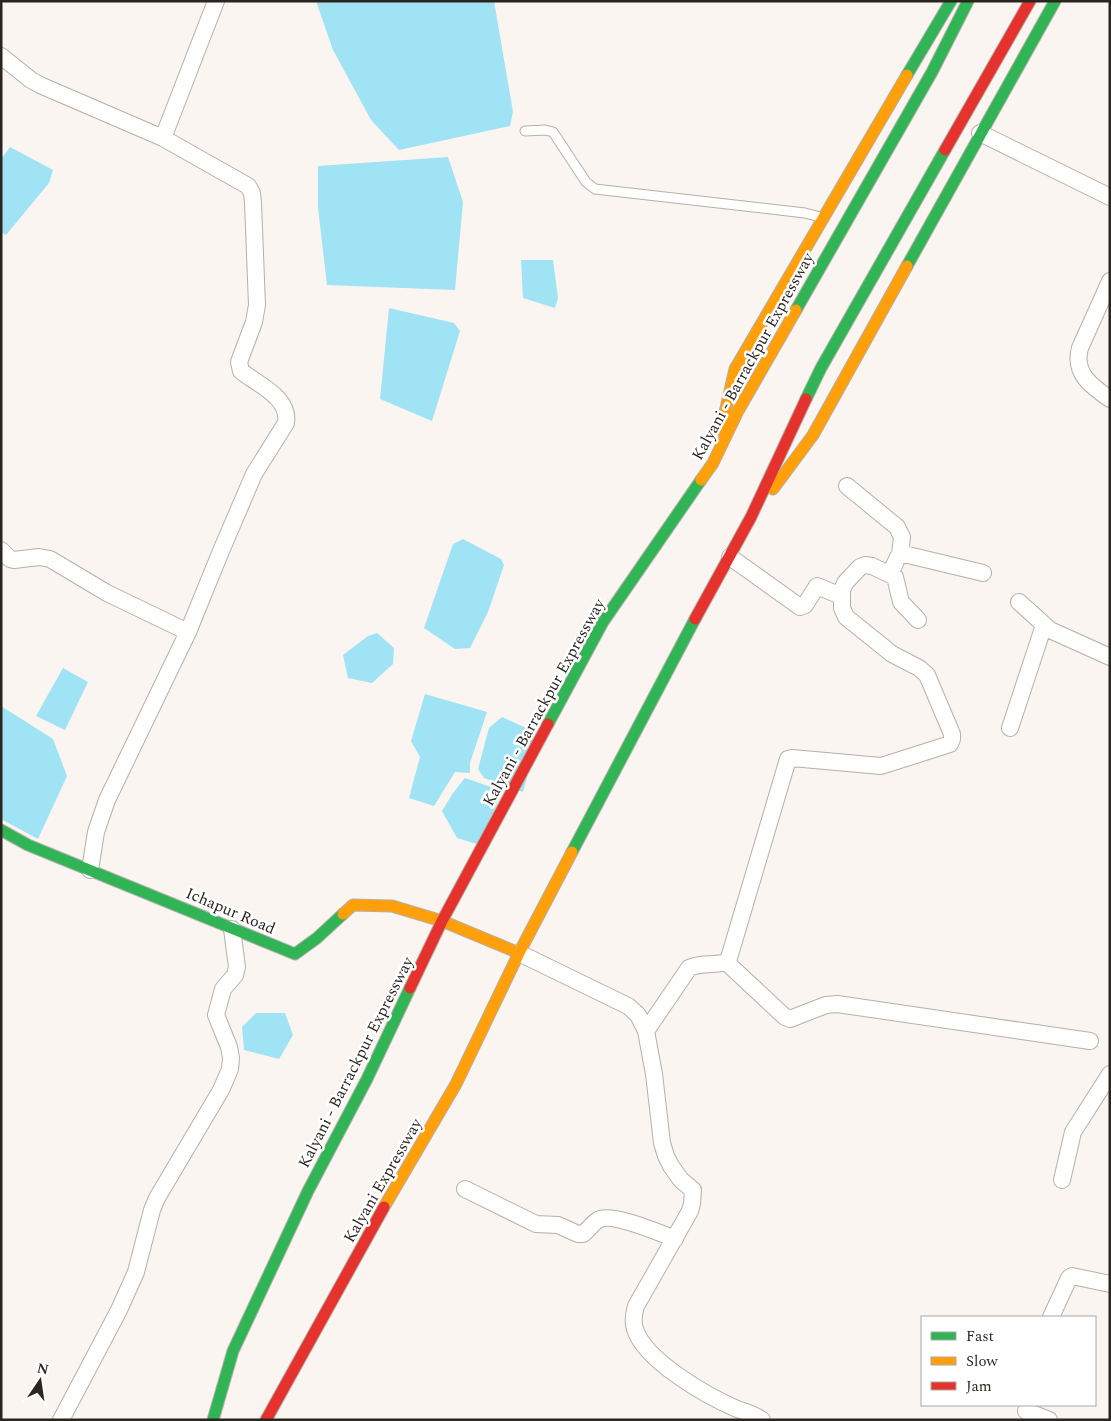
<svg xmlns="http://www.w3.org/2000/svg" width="1111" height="1421" font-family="Spectral,serif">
<rect width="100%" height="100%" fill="#faf5f0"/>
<!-- water -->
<path fill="#a0e3f4" d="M316,1h178l19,111 -3,14 -111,24 -28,-30 -38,-70z
M10,147l43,23 -4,13 -43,52 -5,-3v-73z
M448,157l15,45 -8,88 -128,-5 -9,-77v-42z
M521,260h32l5,38 -3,10 -32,-10z
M389,308l65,15 6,8 -28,90 -52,-22z
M463,539l38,20 3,6 -16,47 -18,36 -15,1 -31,-21 29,-84z
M377,633l17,15 -1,16 -21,19 -24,-5 -5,-23 25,-19z
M63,668l25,14 -23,48 -29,-14z
M425,694l62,18 -17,51v10l-15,-1 -21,34 -25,-8 11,-41 -9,-16z
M1,706l52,33 14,37 -29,63 -37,-20z
M502,717l37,17 -16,58 -39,-14 -6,-9 11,-41z
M465,778l37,13 -22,54 -23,-7 -15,-27 11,-18z
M256,1013h29l8,22 -14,24 -35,-9 -2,-23z"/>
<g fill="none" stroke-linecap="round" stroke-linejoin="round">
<defs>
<path id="lane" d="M525,131l20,-1 8,2 33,50 9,7 210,24 19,5"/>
<path id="street" d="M1,56l30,24 9,5 123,53 85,48 4,7 1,10 4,102 -3,17 -15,40 2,9c17,14 49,26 45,52l-32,51 -33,77 -33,81 -81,168 -11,32 -6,38
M980,133l130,64
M163,138l53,-137
M1110,281l-30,67c-7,25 11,38 30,51
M847,486l50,41 5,10 -2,17
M1,550l9,9 4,1 25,-3 11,2 57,34 81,39
M730,557l70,50 5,-2 12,-19 24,10
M890,574l8,-17 6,-3 79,19
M1019,602l31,28 60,27
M1010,728l34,-103
M519,953l109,53 10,9 8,16 8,43 8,69 4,13 5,10 10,14 12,10 -1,14 -2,7 -54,95c-2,7 -4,15 -1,23 10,32 72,67 102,80 9,3 17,5 25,11
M726,962l59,55 5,2 36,-14 11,-1 253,37
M646,1031l43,-63c11,-6 25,-2 37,-6l3,-4 59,-199 4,-1 89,8 69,-22 2,-5v-5l-25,-59 -8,-7 -27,-14 -46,-37 -4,-9v-18l3,-7 15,-16 5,-2 7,1 23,11 6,25 17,18
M1062,1180l11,-48 37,-58
M465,1189l71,35 22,1 20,9h5c5,-4 10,-11 15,-14 13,-8 62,13 77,19
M1051,1317l18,-39 3,-2 38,8
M1026,1411l23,9
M61,1420l58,-110 17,-38 16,-62 5,-12 64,-108 9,-21 1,-11 -2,-11 -13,-32 7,-26 12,-14 2,-8 -5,-38"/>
<path id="fast" d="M907,75l44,-74
M907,266l148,-265
M796,310l136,-238 36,-71
M806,399l15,-31 124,-218
M548,724l55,-102 98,-142
M1,830l27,15 267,109 22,-16 26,-24
M572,852l123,-233
M213,1420l20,-69 75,-160 59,-112 43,-91"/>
<path id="slow" d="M721,430l14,-61 172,-294
M701,480l12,-17 25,-52 58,-101
M773,489l40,-54 94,-169
M343,914l10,-9 39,1 50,15 77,32
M384,1207l72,-123 63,-131 53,-101"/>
<path id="jam" d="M945,150l85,-149
M695,619l56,-102 55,-118
M410,988l32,-67 106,-197
M266,1420l118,-213"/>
</defs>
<!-- lane casing -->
<use href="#lane" stroke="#b5b0aa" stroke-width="11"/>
<!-- street casing -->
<use href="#street" stroke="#b5b0aa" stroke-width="18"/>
<!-- fast casing -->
<use href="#fast" stroke="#b5b0aa" stroke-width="13"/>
<!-- slow casing -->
<use href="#slow" stroke="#b5b0aa" stroke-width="13"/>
<!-- jam casing -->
<use href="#jam" stroke="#b5b0aa" stroke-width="13"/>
<!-- lane -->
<use href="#lane" stroke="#fefefd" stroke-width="9"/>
<!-- street -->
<use href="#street" stroke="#fefefd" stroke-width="16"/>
<!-- fast -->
<use href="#fast" stroke="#30b455" stroke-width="11"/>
<!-- slow -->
<use href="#slow" stroke="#ff9f0a" stroke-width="11"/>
<!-- jam -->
<use href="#jam" stroke="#e5322d" stroke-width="11"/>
</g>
<g text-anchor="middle" stroke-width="5" stroke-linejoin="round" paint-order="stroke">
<!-- street labels -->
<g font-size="16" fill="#2b251f" stroke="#fff">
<text transform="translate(752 356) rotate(-61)" y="6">Kalyani - Barrackpur Expressway</text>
<text transform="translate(543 702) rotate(-61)" y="6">Kalyani - Barrackpur Expressway</text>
<text transform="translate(231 910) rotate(23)" y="6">Ichapur Road</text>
<text transform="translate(355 1062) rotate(-63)" y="6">Kalyani - Barrackpur Expressway</text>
<text transform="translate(382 1180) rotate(-60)" y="6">Kalyani Expressway</text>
</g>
</g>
<!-- border -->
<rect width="1111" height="1421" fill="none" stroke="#2b251f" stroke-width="5"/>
<!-- legend -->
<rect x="921" y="1316" width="175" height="90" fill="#ffffff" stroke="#aaa8a5"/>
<rect x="931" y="1332" width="25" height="8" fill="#30b455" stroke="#aaa8a5"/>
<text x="966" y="1341" font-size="15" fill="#2b251f">Fast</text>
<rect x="931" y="1357" width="25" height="8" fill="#ff9f0a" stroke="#aaa8a5"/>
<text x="966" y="1366" font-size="15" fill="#2b251f">Slow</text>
<rect x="931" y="1382" width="25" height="8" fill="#e5322d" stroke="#aaa8a5"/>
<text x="966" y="1391" font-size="15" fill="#2b251f">Jam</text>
<!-- north arrow -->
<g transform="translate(40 1381) rotate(13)" stroke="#ffffff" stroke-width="4" paint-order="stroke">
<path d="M0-4L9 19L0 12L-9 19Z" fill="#2b251f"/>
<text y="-8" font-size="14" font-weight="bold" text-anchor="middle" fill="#2b251f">N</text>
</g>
</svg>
